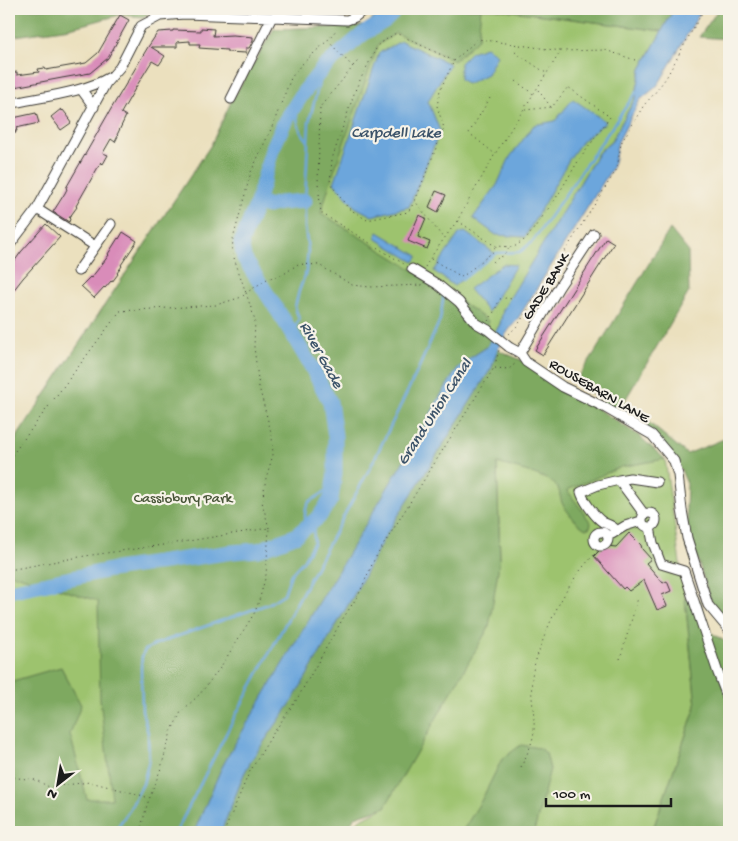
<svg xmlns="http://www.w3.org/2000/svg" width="738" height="841" font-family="'Gochi Hand',sans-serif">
<rect width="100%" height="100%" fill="#f7f3e8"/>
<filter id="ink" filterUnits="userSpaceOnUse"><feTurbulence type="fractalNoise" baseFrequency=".02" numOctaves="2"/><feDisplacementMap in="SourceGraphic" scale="10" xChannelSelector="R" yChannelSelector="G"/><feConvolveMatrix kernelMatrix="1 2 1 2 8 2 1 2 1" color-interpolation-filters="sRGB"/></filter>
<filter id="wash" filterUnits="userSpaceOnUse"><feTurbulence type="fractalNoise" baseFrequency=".0096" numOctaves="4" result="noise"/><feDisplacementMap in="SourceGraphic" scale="20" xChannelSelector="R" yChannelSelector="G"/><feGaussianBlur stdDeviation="1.12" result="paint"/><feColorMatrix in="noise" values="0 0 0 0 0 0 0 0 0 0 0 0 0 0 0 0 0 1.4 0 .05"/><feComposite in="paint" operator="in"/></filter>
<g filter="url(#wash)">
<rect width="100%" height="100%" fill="#ebe0be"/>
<!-- green -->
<path fill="#9dc36e" stroke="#5c7045" d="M386,9h111l165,22 -21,38 -4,20 -1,8 -25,45 -12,10 -96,158 -3,14 -13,23 -266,422 -212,63v-383l202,-304 20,-43 43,-73 90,-3z
M665,459l20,139 11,108 -44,126h-305l12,-12 26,-13 115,-249 -3,-95z"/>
<!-- forest -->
<path fill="#7ea961" stroke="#4d623e" d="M9,9h343l-4,3 -16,1 -26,-4h-42l-115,4 -6,4 -23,-2 -50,13 -61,9z
M386,9h95l-3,30 -24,22 -58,-28 -18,12 -48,138 -9,30 120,74 47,34v9l12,21 26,11 112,73 27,24 -44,8 -54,23 24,33 -1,4 -4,2c-9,-4 -19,-18 -24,-26 -2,-5 -2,-11 -4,-15 -9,-13 -46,-20 -61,-25l3,95 -11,69 -104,180 -30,10 -11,15h-335v-150l52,-15 20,38 -11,29 17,65h25l-12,-100 -2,-98 -89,-28v-124l202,-304 20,-43 43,-73 90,-3z
M497,9h178l-13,22z
M718,10h11v29l-30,-2z
M670,229l18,22 1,41 -65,110 63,52 37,-15 5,-10v204l-19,-34 -21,-67 -3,-24 1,-24 -6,-14 -12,-15 -37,-34 -57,-39 20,-30z
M685,598l15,3 7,29 22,14v188h-77l44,-126z
M521,745l18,3 7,5 4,16 -16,63h-72l19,-31 21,-42z"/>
<!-- water -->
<path fill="#6ca6dc" stroke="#44617c" d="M674,9h28l-41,71 -5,7 -16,13 -22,42c-3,11 -2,18 -7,28l-94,150c-13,15 -20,27 -25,47l-108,171 -29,55 -64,110 -39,56 -8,15 -23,58h-27l27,-63 12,-22 189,-317 17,-32 18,-29 13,-11 17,-11 13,-23 3,-14 8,-14 88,-144 12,-10 25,-45 1,-8 4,-20z
M401,41l49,23 -22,37 12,30 -31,76 -37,9 -17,-9 -21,-24 45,-130z
M486,47l11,8 -10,19 -20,10 -7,-5v-16l11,-11z
M573,99l33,23 -24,19 -12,17 -45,79 -29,-2 -23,-17 24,-33 13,-28 24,-32 21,-4z
M378,232l40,24 -4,6 -39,-24z
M465,232l29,21 -40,33 -20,-15 25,-37z
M503,264l13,1 -28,47 -19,-23z"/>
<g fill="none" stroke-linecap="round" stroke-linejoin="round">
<!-- stream -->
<path stroke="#6ca6dc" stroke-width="2.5" d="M296,103c1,17 0,24 12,38
M462,280l34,-27 24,-1 13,-11 97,-140 7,-9
M292,334l7,-15 -4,-12 4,-16 7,-19 2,-22 -3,-23v-26l4,-79 14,-54
M306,528l-1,-13 1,-7 3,-6 14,-9 10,-10
M114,832l14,-20 15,-28 6,-24 -1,-27 -6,-23 -1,-42 1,-12 3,-6 11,-6 112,-40 16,-10 7,-20 12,-13 11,-19 -1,-20
M176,832l57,-112 138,-254 45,-92 24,-54 4,-27"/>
<!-- river -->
<path stroke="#6ca6dc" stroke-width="15" d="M257,203l11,3 12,-3 25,-2
M9,591l101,-21 122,-18 26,-2 37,-14 24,-19 12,-18 4,-26v-37l-5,-34 -19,-36 -26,-44 -41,-64 -3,-15 16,-40 15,-53 13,-29 18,-28 20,-25 40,-34 23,-14 11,-11"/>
</g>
<g id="blocks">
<!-- building -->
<path fill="#d98cb9" d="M120,15l9,5 -21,38 -18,15 -28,5 -53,10v-15l8,-1v3l22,-3 -1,-3 7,-1 1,2 40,-7 12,-10z
M201,28l13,1 -1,7 20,-1 20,2v4l-4,7h-3v5l-19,-1v-2l-28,-2 1,-4h-10v-3l-13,1v5h-26l14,9 -6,9 -7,-4 -16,26 -15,26 5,3 -9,19 1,1 -3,6 -4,-3 -8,14 5,2 -5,9 -2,-2 -25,44 1,1 -8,11 1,1 -1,3 -16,-10 12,-19 2,-4 -1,-1 45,-79 37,-62 10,-15 15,-1v-1l28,1z
M61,109l1,2 1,-1 7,9 -1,1 2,3 -10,7 -10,-13z
M12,113l1,5 23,-5 3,10 -23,5 1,3h-2l1,2 -7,1v-20z
M436,191l10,4 -8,17 -9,-5z
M419,215l7,3 -8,19 12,5 -3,7 -19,-8z
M46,224l14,13 -37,41 -14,18v-27l12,-17z
M123,232l14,9 -16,24 1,1 -5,7 1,1 -6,8 -1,-1 -6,7 -1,-1 -10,11 -13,-12 9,-9 1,1 8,-10 10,-13 -1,-1 10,-16 1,1z
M606,238l8,5 -71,112 -8,-5z
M629,533l12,12 1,4 9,10 -5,4 17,20 4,-2 4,10 -9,4 5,11 -10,4 -13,-30 -15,11 -4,-4 -2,2 -29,-33 12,-12 1,2 9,1z"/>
</g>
</g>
<g filter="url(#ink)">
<use href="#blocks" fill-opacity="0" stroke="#3b3934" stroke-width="1"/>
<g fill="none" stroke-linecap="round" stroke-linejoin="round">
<defs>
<path id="minor" d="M81,89l13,18
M231,99l41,-82
M9,104c31,-7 74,-11 101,-27
M37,209l58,37
M9,246l28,-37 69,-126 14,-16 21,-41 19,-10 24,-2 88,3 75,3 8,-3 10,-8
M412,269l25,15 22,18 17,21 12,7
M78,271l33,-47
M509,347l11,6 6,9 37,25 39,19 50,29 22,26 4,14 4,35 5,28 21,67 21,25
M520,353l39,-66 35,-53
M619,480l11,-2 27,4
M642 520a7 7 0 1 1 14 0a7 7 0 1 1-14 0Z
M650,527l3,16 8,21 23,7 34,102 11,29
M617,531c-7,-9 -11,-5 -17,-11 -6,-5 -17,-20 -19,-28l17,-7 21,-5 25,34
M594 539a7 7 0 1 1 14 0a7 7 0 1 1-14 0Z
M612,534l13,-8 16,-5"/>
</defs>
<!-- minor casing -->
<use href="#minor" stroke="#3b3934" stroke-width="11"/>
<!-- path -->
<path stroke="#3b3934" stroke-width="1" stroke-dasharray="1 4" stroke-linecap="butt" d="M328,41l25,26 -33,40 -2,76 3,30 83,51
M515,52l31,21
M454,61l24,-22 83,12
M353,66l6,-6
M516,81l17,13
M538,90l13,17
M490,98l-21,35 26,21
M415,201l-7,11 -41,8 -19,-12 -18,-25 2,-24 24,-71 22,-43 18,-12 58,28 -14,29 -3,16 7,22 -29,73 29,38
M458,221l37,25 19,1 13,-9 29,-40 21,-35 33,-46 -42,-30 -16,20 -27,3
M431,259l31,18 32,-26 1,-4
M493,262l5,-4 5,-2 8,-10
M425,267l8,-13 24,-33 38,-67 66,-103 44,-1 33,11
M488,321l5,-7 7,-15 6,-1 6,1
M509,334l9,-9 99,-156 4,-26 23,-38 10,-11 12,-16 38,-69
M495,368l14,1 7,-6
M9,459l111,-148 96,-6 26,-8 4,-4 -14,-41 1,-13 18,-67 21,-45 19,-49 9,-12 27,-25 10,-12
M269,528l-7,-26 4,-24 7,-23 -1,-19 -13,-49 -5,-40 1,-27 -9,-27 21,-14 17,-5 14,-10 21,1 33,20 18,2 52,-2
M9,570l76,-14 85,-12 99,-16 -3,47 -7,26 -4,11 -35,56 -20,26 -19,18 -10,20 -10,36 -14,37 -7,27
M620,659l18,-61
M521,767c5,-11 12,-24 13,-36 1,-18 -4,-36 -2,-54 1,-10 5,-20 8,-29 13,-36 31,-72 59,-98
M9,777l27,3 13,7 41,-5 47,12 12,4
M224,832l25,-59 23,-38 25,-36 45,-79 17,-26 15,-34 120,-192 5,-18"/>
<!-- minor -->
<use href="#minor" stroke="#fff" stroke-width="9"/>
<defs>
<path id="minor-bridge" d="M488,330l21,17"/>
</defs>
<!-- minor-bridge casing -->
<use href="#minor-bridge" stroke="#3b3934" stroke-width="11" stroke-linecap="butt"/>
<!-- minor-bridge -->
<use href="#minor-bridge" stroke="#fff" stroke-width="9"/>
</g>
</g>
<g text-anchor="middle" stroke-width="4.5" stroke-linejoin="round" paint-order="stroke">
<!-- street labels -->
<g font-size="15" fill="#1c1c1c" stroke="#f7f3e8">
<text transform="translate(545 286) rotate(-58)" y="5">GADE BANK</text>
<text transform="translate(600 390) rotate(30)" y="5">ROUSEBARN LANE</text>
</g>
<!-- park labels -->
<g font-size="15" fill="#495639" stroke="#f7f3e8">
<text x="183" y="502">Cassiobury Park</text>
</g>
<!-- water labels -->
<g font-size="16" font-style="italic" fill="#3c5369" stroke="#f7f3e8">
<text x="396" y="137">Carpdell Lake</text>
<text transform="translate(323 354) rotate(61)" y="6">River Gade</text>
<text transform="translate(433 411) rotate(-57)" y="6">Grand Union Canal</text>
</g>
</g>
<!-- margin -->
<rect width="738" height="841" fill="none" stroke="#f7f3e8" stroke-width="30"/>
<!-- north arrow -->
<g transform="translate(58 784) rotate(211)" stroke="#f7f3e8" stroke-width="4" paint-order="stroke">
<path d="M0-4L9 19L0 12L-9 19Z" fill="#1c1c1c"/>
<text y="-8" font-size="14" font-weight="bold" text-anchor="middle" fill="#1c1c1c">N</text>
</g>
<!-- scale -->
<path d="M546 798v8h125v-8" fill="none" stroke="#1c1c1c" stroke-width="2.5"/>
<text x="553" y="798" font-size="15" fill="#1c1c1c" stroke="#f7f3e8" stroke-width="4" paint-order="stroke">100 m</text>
</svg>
